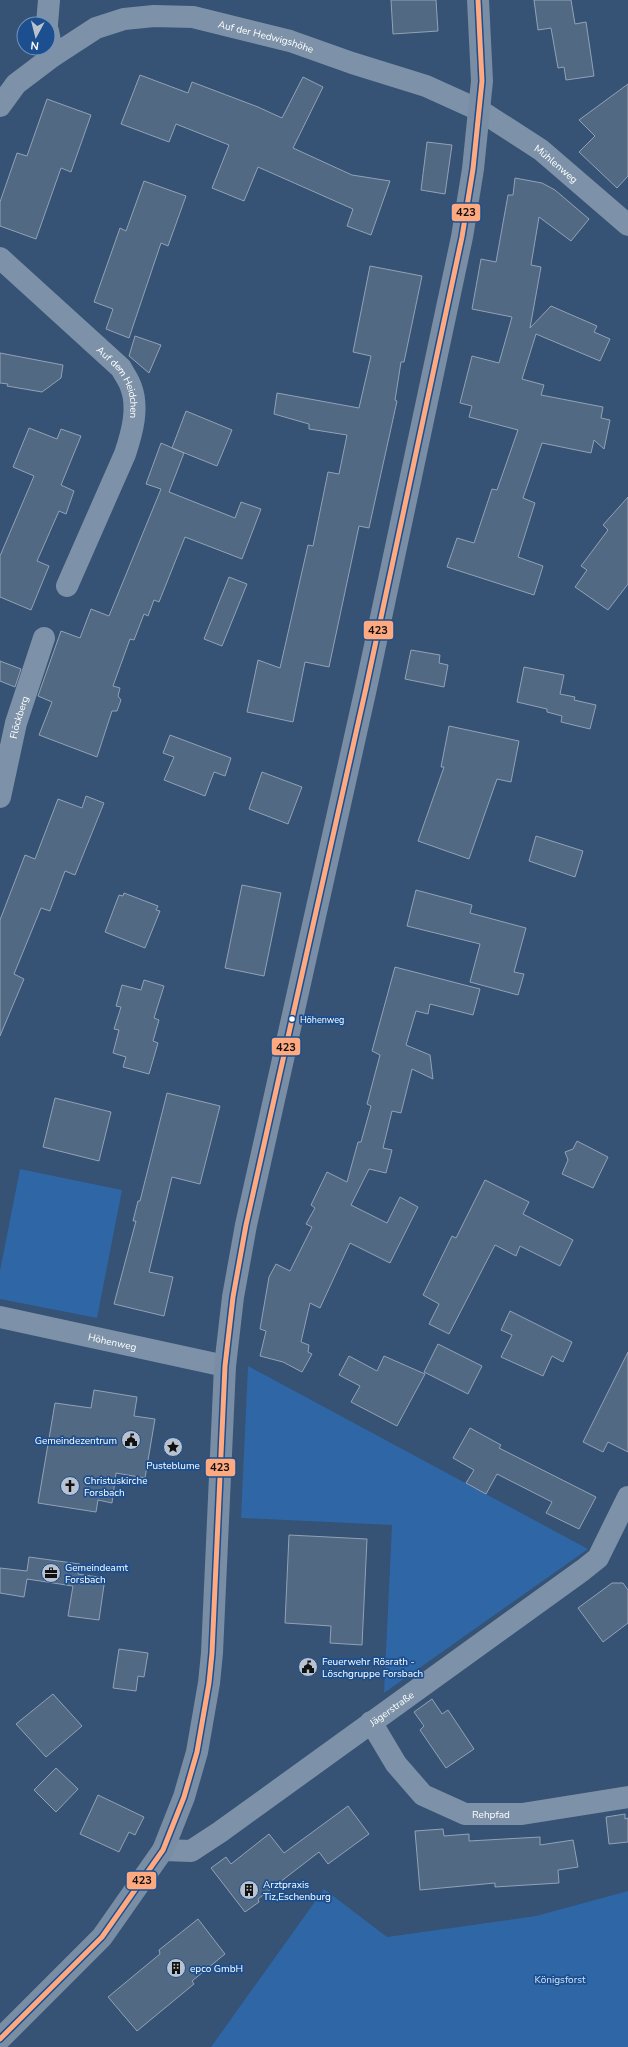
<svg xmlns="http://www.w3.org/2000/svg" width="628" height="2047" font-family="'Nunito Sans',sans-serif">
<rect width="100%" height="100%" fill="#365274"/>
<!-- green -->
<path fill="#2f66a5" d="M20,1169l102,21 -25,128 -97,-19v-28z
M248,1366l340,183 -204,144 8,-168 -151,-7z
M324,1889l63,48 149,-21 92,-25v156h-417z"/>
<!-- building -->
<path fill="#526984" stroke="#92a2b6" d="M391,0h45l2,31 -45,3z
M534,0h37l4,24 11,-2 8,54 -28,4 -2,-13 -6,1 -7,-40 -13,2z
M140,75l48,18 4,-11 66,25 24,11 21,-41 20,10 -30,61 59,27 38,6 -19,54 -24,-9 6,-17 -95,-42 -14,34 -32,-13 17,-43 -53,-21 -7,18 -48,-18z
M628,84v92l-11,12 -38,-36 16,-16 -16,-16z
M47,99l44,16 -20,57 -10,-4 -25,71 -36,-13v-24l17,-49 10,3z
M427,142l25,3 -7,49 -24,-4z
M515,178l27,5 13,7 34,29 -18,22 -32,-24 -8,48 10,2 -11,61 21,-22 46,20 -3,6 16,7 -10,22 -64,-27 -14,45 22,6 -3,10 62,12 -2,11 9,2 -6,29 -10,-9 -3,13 -49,-10 -19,55 12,5 -17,54 25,9 -9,29 -87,-28 10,-29 17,5 18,-54 5,1 21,-60 -49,-13 3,-11 -12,-3 12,-47 27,7 13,-46 -40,-8 9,-50 15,3 12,-67h5z
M144,181l42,15 -18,50 -7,-3 -32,95 -23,-9 7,-20 -19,-7 26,-74 6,3z
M370,266l52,10 -18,86h-3l-6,38 2,1 -28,127 -10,-2 -30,141 -24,-5 -12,60 -46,-10 11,-52 22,8 28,-123 5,1 15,-74 11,2 8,-39 -38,-6v-5l-35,-10 3,-21 82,15 12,-52 -18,-4z
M135,336l26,9 -12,28 -20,-17z
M0,353l63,12 -2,13 -19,14 -35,-6 1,-2 -8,-1z
M186,411l46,19 -15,36 -45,-18z
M29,428l28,11 4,-10 20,7 -20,49 13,6 -8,23 -7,-3 -22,50 12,5 -18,44 -31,-13v-41l34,-80 -21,-9z
M161,443l23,10 -15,39 66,26 6,-16 20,7 -19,50 -57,-22 -26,65 -5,-2 -6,16 -4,-2 -10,26 -4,-1 -17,47 7,2 -2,8 3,4 -4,11h-5l-15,46 -58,-22 13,-33 -14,-6 23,-65 19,7 11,-29 18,7 52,-127 -15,-5z
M628,497v87l-20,26 -33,-23 12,-17 -6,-4 27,-36 -5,-5z
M229,577l18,7 -25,62 -18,-7z
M411,650l29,5 -1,8 9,2 -4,22 -39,-8z
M0,661l21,8 -6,18 -15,-6z
M524,667l40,8 -4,19 15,3 -1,3 22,5 -6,24 -29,-7 1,-6 -15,-4v-3l-30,-7z
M449,726l70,15 -8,41 -14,-3 -28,80 -51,-18 26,-74h-3z
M170,735l61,23 -6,18 -11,-4 -9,24 -41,-16 10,-23 -11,-4z
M262,772l40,15 -14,37 -39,-15z
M86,796l18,7 -29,72 -10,-4 -15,40 -9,-3 -27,66 10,5 -24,57v-116l25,-65 10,4 23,-60 24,9z
M536,836l47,15 -8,26 -46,-16z
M242,885l39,8 -17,83 -39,-8z
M416,890l56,15 -2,8 56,15 -12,44 10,2 -6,21 -48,-13 10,-38 -73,-18z
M124,893l34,13 -2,4 4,1 -15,37 -40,-16 14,-37 4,1z
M395,967l85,22 -7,26 -43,-11 -2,10 -12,-3 -10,34 24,10 3,24 -21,-10 -11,44 -9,-2 -9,37 9,2 -6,23 -17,-4 -18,36 36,18 13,-26 18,10 -28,56 -40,-20 -30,65 -10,-5 -9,39 8,3 -1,7 4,2 -10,18 -19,-10 -23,-6 6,-25 -6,-2 9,-52 7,-13 14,7 22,-44 -6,-3 9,-16 -4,-3 16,-33 20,10 11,-40h3l10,-36 -4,-2 13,-49 -8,-4z
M144,980l20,6 -10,32 5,2 -6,21 5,2 -9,31 -26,-7 3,-10 -13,-4 6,-23 -5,-1 7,-22 -5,-1 6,-21 19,5z
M167,1093l53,13 -20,78 -28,-7 -23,95 24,5 -9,39 -50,-12 22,-83h-3l5,-20h2z
M55,1098l56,14 -12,49 -56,-14z
M577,1141l31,16 -15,31 -31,-14 6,-14 -3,-8 8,-3z
M485,1180l44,22 -6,12 50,26 -13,26 -40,-20 -4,10 -21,-11 -46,89 -20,-10 10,-20 -16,-9 29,-59 4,2z
M510,1311l62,31 -9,20 -11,-6 -9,20 -42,-19 11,-22 -11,-5z
M438,1344l44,22 -14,28 -44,-22z
M628,1352v100l-20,-10 -5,10 -20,-10z
M349,1356l28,15 7,-15 41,18 -28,52 -46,-24 9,-16 -21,-11z
M94,1390l43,7 -3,19 21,3 -10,59 -29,-5 -4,30 -14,-3 -2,12 -58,-9 17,-100 36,5z
M470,1428l31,17 -2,3 97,49 -17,32 -33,-16 6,-11 -55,-28 -11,20 -20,-11 8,-13 -21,-12z
M289,1535l78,4 -5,106 -32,-2 1,-17 -46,-3z
M29,1557l51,7 -2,10 27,4 -6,42 -31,-4 5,-30 -46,-7 -3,18 -24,-4v-25l27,3z
M612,1583h11l5,7v33l-25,19 -25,-34z
M119,1649l29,4 -4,24 -6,-1 -2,15 -23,-3z
M53,1694l29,32 -36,31 -30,-33z
M432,1699l10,15 6,-4 26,39 -28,19 -26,-38 4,-4 -10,-14z
M56,1768l22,21 -22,23 -22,-22z
M98,1795l46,22 -9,18 -6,-3 -10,20 -39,-18z
M348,1806l21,28 -41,30 -9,-12 -61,47 1,3 -14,10 -34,-44 15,-11 5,7 38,-30 15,19z
M625,1814v5l3,-1v24l-19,2 -3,-27z
M443,1829l1,7 25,-2v7l71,-4v8l33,-5 5,27 -20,3 1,13 -64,4v-4l-75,7 -5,-59z
M198,1919l27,35 -33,27 2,3 -57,47 -29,-34 52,-43 -1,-4z"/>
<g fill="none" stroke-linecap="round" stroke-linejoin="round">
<!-- street -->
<g stroke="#7d92a8" stroke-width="22">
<path d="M47,24l2,-24"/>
<path d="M48,31l5,25"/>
<path id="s1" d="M0,106l16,-22 37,-28 43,-28 28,-9 30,-3 39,1 97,24 62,22 74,23 53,24 62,40 87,75"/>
<path id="s2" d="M0,258l121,110c3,6 8,12 10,19 8,21 1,46 -6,67l-58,132"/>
<path id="s3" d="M0,797l16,-74 28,-85"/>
<path id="s4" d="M0,1317l225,49"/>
<path id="s5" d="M371,1722l25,42 27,31 42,19h57l106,-17"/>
<path id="s6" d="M163,1850l28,1 29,-19 363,-262 15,-12 30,-61"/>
</g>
<!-- secondary -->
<path stroke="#798da4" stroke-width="22" d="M0,2039l102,-102 61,-87 21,-53 13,-45 12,-69 3,-30 13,-287 8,-69 13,-72 120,-537 96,-451 11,-68 9,-88 -4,-81"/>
<defs>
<path id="bus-1" d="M0,2039l102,-102 61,-87 21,-53 13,-45 12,-69 3,-30 13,-287 8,-69 13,-72 120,-537 96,-451 11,-68 9,-88 -4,-81"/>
</defs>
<!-- bus-1 casing -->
<use href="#bus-1" stroke="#1b4f8f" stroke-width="8"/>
<!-- bus-1 -->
<use href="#bus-1" stroke="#ffa980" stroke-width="5"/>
</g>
<!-- icons -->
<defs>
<symbol id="civic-disc" viewBox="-11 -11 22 22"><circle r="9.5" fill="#b9c2ce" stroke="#1b4f8f"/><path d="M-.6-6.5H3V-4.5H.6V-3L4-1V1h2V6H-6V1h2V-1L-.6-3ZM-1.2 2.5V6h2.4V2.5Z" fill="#111"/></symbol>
<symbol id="sight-disc" viewBox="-11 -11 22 22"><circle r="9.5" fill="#b9c2ce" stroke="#1b4f8f"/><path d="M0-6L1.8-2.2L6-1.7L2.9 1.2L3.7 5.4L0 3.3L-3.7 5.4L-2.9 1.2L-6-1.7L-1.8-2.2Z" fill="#111"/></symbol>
<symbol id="church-disc" viewBox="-11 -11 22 22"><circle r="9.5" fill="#b9c2ce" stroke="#1b4f8f"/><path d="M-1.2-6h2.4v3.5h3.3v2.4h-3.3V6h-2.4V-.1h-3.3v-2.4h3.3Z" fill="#111"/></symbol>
<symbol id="office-disc" viewBox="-11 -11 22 22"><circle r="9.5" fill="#b9c2ce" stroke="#1b4f8f"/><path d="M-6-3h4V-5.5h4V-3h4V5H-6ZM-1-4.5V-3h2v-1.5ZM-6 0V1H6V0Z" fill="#111"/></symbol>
<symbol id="building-disc" viewBox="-11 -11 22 22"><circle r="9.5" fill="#b9c2ce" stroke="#1b4f8f"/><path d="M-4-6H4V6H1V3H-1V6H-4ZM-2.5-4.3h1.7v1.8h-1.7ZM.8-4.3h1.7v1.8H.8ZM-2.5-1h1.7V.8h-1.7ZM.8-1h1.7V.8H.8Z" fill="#111"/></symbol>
</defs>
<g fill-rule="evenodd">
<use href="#civic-disc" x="120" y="1429" width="22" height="22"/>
<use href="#sight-disc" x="162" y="1436" width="22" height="22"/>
<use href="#church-disc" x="59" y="1475" width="22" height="22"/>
<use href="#office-disc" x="40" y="1562" width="22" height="22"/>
<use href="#civic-disc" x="297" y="1656" width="22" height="22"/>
<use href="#building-disc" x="238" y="1879" width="22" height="22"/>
<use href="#building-disc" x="165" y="1957" width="22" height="22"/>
</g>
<!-- markers -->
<circle fill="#fff" stroke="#1b4f8f" stroke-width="1.5" cx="292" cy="1019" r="3.5"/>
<g text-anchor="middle" stroke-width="3.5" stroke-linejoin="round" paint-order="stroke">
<!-- bus labels -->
<g font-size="9" fill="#fff" stroke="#1b4f8f" text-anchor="start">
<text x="300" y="1023">Höhenweg</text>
</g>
<!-- street labels -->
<g font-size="10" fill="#fff" stroke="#1b4f8f">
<text dy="4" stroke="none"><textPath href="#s1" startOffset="299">Auf der Hedwigshöhe</textPath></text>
<text dy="4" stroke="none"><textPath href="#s1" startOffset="619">Mühlenweg</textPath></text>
<text dy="4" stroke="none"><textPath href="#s2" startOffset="175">Auf dem Heidchen</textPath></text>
<text dy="4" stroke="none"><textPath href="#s3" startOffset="82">Flöckberg</textPath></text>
<text dy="4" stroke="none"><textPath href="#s4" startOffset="115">Höhenweg</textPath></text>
<text dy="4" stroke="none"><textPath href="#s6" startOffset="274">Jägerstraße</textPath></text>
<text dy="4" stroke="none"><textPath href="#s5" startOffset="162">Rehpfad</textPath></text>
</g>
<!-- poi labels -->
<g font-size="10" fill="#fff" stroke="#1b4f8f" text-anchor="start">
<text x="117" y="1444" text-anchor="end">Gemeindezentrum</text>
<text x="173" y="1469" text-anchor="middle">Pusteblume</text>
<text x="84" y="1484">Christuskirche<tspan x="84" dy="12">Forsbach</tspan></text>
<text x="65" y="1571">Gemeindeamt<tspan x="65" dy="12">Forsbach</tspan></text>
<text x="322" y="1665">Feuerwehr Rösrath -<tspan x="322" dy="12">Löschgruppe Forsbach</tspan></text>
<text x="263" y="1888">Arztpraxis<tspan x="263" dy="12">Tiz,Eschenburg</tspan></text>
<text x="190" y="1972">epco GmbH</text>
</g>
<!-- park labels -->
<g font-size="10" fill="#cfe3fa" stroke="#1b4f8f">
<text x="560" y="1983">Königsforst</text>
</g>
</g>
<g stroke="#1b4f8f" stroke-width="1.5">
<rect x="451" y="203" width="30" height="19" rx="4" fill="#ffa980"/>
<rect x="363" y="620" width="31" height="20" rx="4" fill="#ffa980"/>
<rect x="271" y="1037" width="30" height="19" rx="4" fill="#ffa980"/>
<rect x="205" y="1458" width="31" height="19" rx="4" fill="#ffa980"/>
<rect x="126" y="1871" width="31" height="19" rx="4" fill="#ffa980"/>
</g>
<g font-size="11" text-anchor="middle" font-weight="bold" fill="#111">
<text x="466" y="216">423</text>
<text x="378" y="634">423</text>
<text x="286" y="1051">423</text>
<text x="220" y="1471">423</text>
<text x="142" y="1884">423</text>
</g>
<!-- north arrow -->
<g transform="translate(36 36) rotate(187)"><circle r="19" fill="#1b4f8f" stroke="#7695bc"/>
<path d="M0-3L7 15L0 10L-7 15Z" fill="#b9c2ce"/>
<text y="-6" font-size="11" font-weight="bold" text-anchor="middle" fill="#ffffff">N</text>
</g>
</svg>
